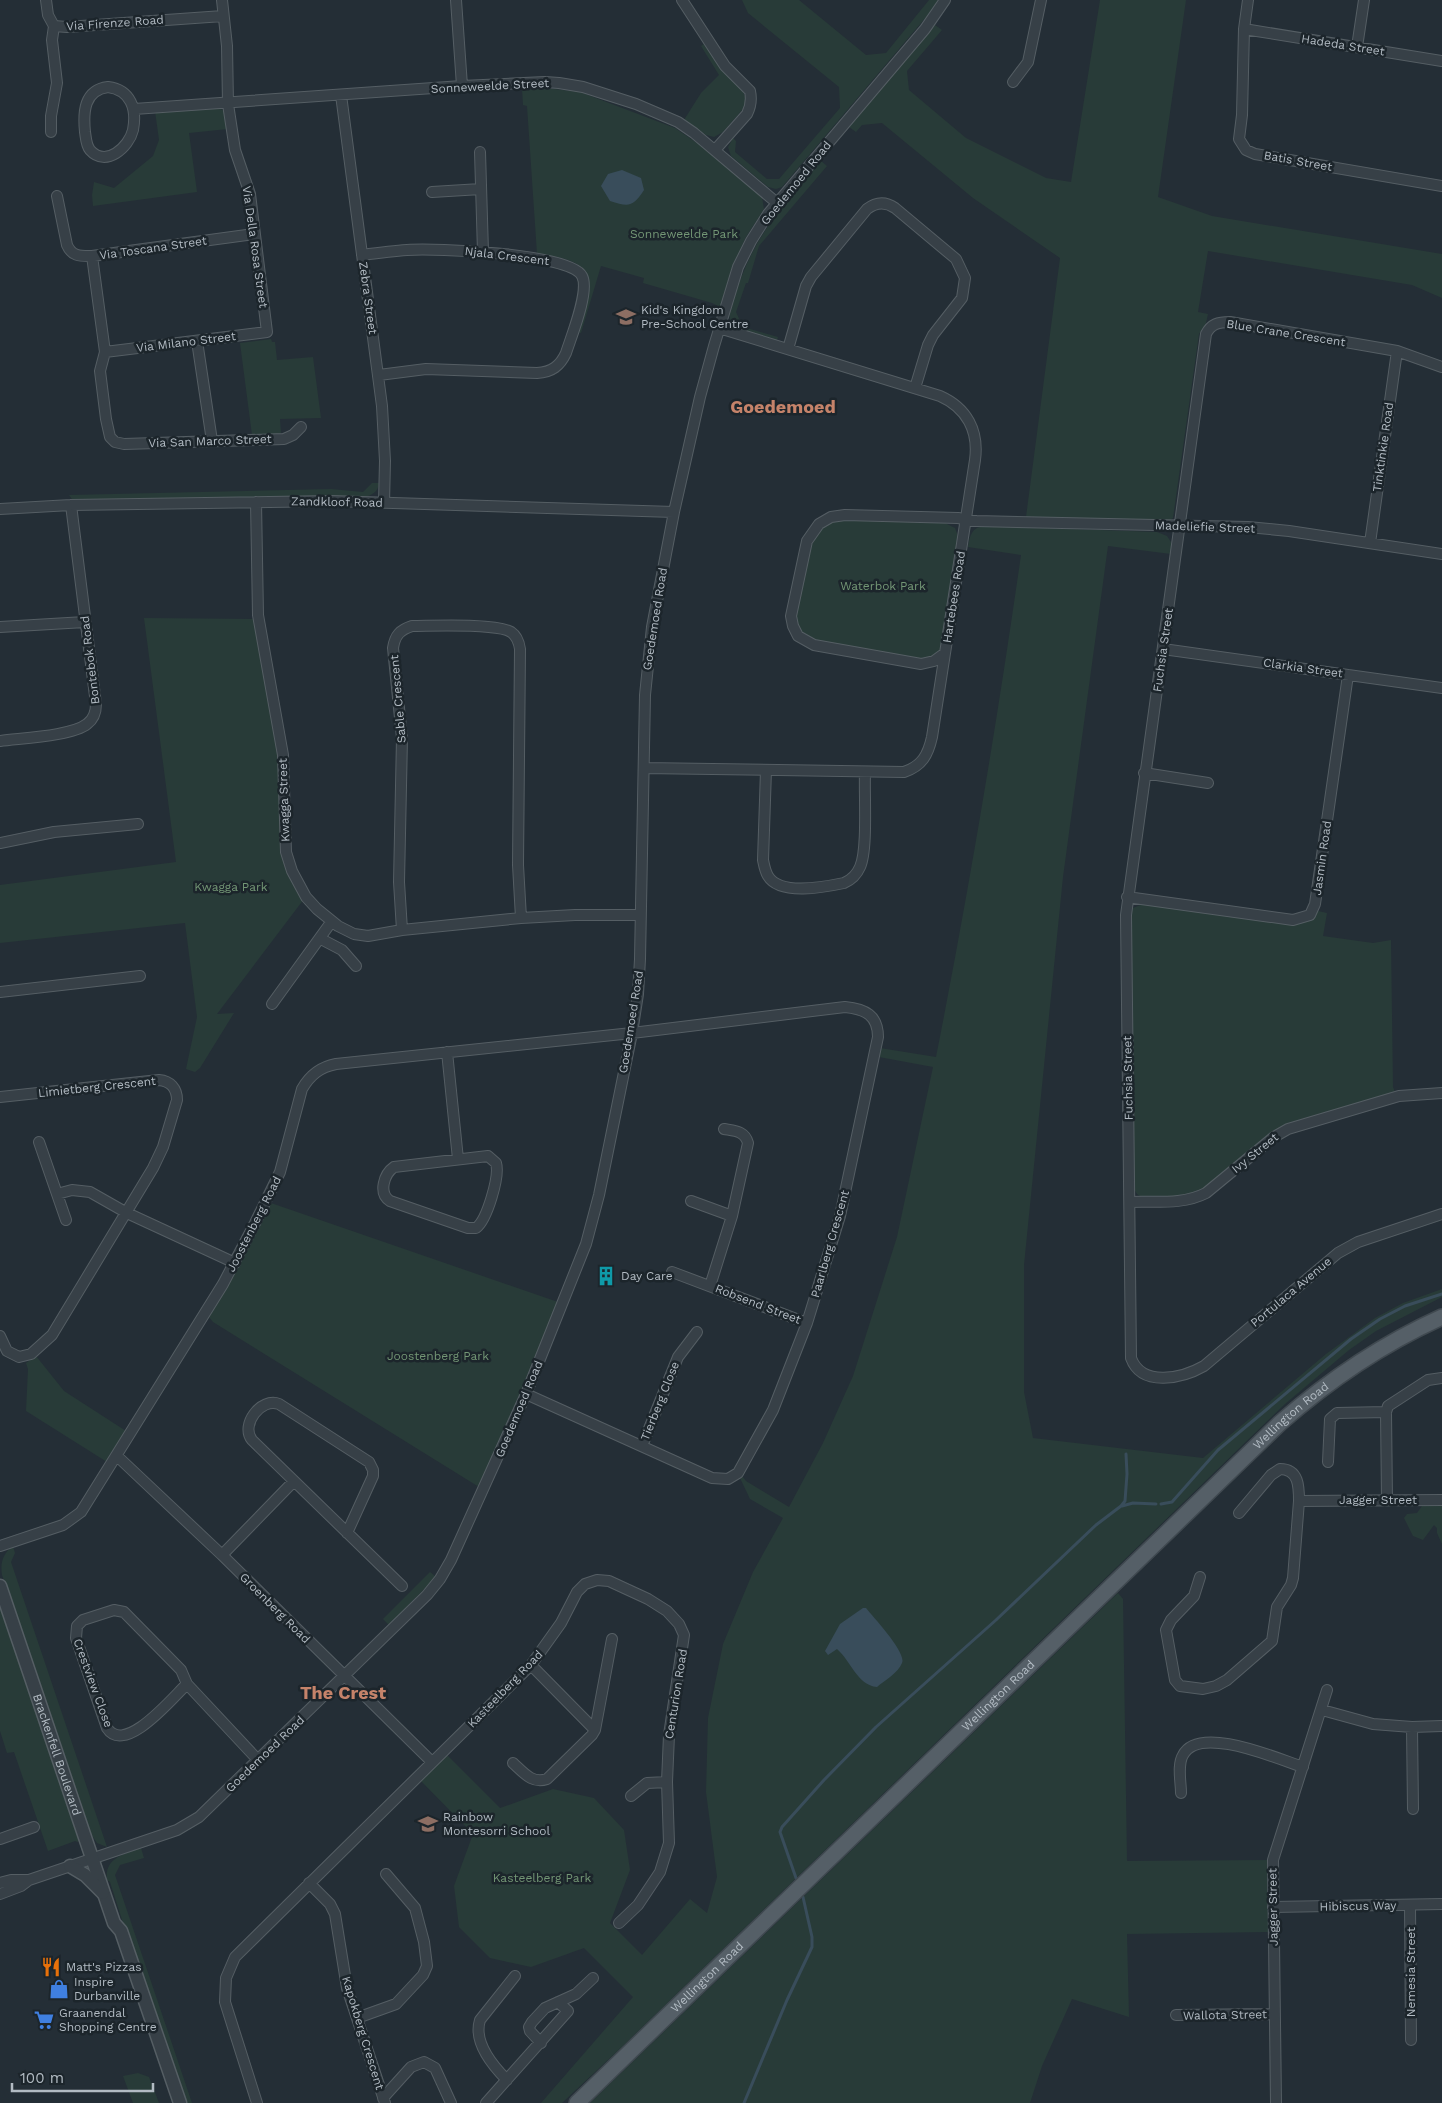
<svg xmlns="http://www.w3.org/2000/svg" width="1442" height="2103" font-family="'Work Sans',sans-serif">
<rect width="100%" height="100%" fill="#242e36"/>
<!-- green -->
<path fill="#283b38" d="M742,0h57l67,55 20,-2 43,-53h9l-11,16 -145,171 -6,2 -8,-2 -37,-31 -3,-9 5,-9 3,3 -1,11 32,27h12l61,-71 -1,-21 -91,-74z
M1100,0h86l-28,197 54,19 230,38v44l-30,-13 -204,-34 -10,61 10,2 -2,9 -7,11 -26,184 -4,3 -143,-4 34,-259 -87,-60 -91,-75 -20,2 -6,7 -7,-5 86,-102 7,5 -35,41 2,19 57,48 80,40 25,4z
M704,44l19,27 19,19 3,6 1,6 -3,7 -20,23 -9,5 -8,-2 -22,-15 17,-27 18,-18 -18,-29z
M546,88l34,4 95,36 25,17 62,52 2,12 -18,28 -13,28 -13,42 -8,-4 -69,-20 1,-5 -43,-12 -20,67 -3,-1c5,-20 23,-56 -3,-69 -11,-6 -26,-7 -38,-9l-10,-148 -4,-1 -1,-16z
M218,107l7,5 3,17 -39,4 8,59 -104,14 -1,-11 2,-13 20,6 39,-32 6,-16 -4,-29z
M820,160l7,6 -68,80 -11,37h-2l-10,29 7,15 35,10 -1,3h-4l-38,-12c-10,-11 -4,-21 0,-32 17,-58 48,-91 85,-136z
M271,339l1,3h3l2,18 36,-3 8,61 -41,1 1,14 -4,3 -25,-1 -12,-92z
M372,483h7c-2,21 -34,13 -49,13l-256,6 -5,-7 262,-6 32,3z
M844,519l101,4 10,5 3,8 -17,112 -8,10 -8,1 -112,-18c-12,-6 -16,-13 -17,-26 5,-24 9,-70 26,-87 6,-6 14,-7 22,-9z
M984,526l173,6 10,4 4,6v12l-63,-8 -45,331 -39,388v127l9,46 170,20 123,-104 49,-36 28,-15 39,-14v8l-66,34 -27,19 -64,54 -661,641 -62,58h-21l92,-106 -49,-49 -53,19 -41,-9 -31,-31 -5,-41 19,-52 -53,-54 26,-26 54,54 53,-19 41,9 30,32 6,40 -20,53 32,32 48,-56 17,14 10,-36 -11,-85 2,-74 15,-74 30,-72 30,-54 -33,-19 -10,-21 2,-2 4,5 43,26 34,-64 30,-67 44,-139 36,-170 -54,-10 1,-9 56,9c33,-167 61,-334 85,-502l-53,-8c2,-11 3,-19 16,-21z
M144,618l111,1 24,140 2,92 23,48 -87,115 17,-1 -34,55 -5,4 -9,-3 11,-52 -12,-94 -185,20v-58l176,-23z
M1143,904l149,21 17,-4 9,-10 9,2 -4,23 50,7 18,-3 2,147 2,5 -107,31 -9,5 -78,64 -8,4 -48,2c-7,-2 -10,-5 -12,-12l-3,-272 3,-6z
M271,1203l287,99 -38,92 -41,93 -266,-165 -4,-5 36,-62z
M36,1356l28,35 62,40 -19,31 -81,-51 2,-42 -2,-6z
M1424,1503l10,2 8,-1v40l-5,-11v-5l-3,-3 -11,15 -10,-4 -9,-18 3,-4 10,-1z
M13,1546l2,7 -4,9 96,285 -10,-4 -8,-12 -87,-256c-2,-12 1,-22 11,-29z
M430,1572l5,4 -5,7 -41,42 -6,-6z
M1118,1593l5,6 4,262 140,-1 1,72 -141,2 2,83 -57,-18 -30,67 -12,37h-440z
M0,1603l79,235 -1,4 -3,-1 -27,10 -34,-99 -7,1 -7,-22z
M141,1848l3,10 -24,7 -5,10 77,228h-6l-57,-161 -19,-60 -3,-2c-3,-22 17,-26 34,-32z
M138,2073l11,4 10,26h-26l-10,-27z"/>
<!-- water -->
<path fill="#394d5b" d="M622,170l19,8 3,12c-11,17 -15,17 -34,11l-9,-15 7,-12z
M863,1608h3c8,10 41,45 36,55 -3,9 -18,18 -25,24 -20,-2 -26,-26 -40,-38l-9,6 -3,-4 15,-27z"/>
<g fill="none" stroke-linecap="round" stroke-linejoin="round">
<!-- stream -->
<path stroke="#394d5b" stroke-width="3" d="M1161,1504l11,-2 46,-52 133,-111 29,-20 25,-13 37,-12
M1122,1506l11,-3 23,1
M796,1878l-16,-46 2,-5 42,-47 52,-53 120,-107 100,-95 25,-19 4,-5 2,-27 -1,-20
M744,2103l43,-103 25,-53v-10l-9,-40"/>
<defs>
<path id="minor" d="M46,0l2,15 6,11
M456,0l6,86
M682,0l43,66 25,25c2,9 1,15 -3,23l-32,36
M1248,0l-4,29 -2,86 -3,24 7,11 9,4 187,32
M54,26l13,1 156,-11
M1244,29l198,32
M1357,47l7,-47
M1013,82l15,-20 13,-62
M108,87c23,3 29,22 25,43 -4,17 -27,38 -43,20 -4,-5 -4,-12 -5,-18 -2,-20 -1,-42 23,-45z
M341,95l41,311 3,55 -1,42
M134,109l328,-23 83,-4 14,1 24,4 53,17 42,18 16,11 83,70
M51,132v-16l6,-33 -5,-43 2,-14
M480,152l3,100
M432,192l49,-3
M57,196l10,49c5,12 14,11 25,11l162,-22
M362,255c15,-2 30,-4 45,-5 28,-2 163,3 175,26 8,15 -11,61 -16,77 -6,13 -14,19 -29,20l-111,-4 -47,6
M92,256l13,96 -5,19 6,48 4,18 5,5 9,2 160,-5 9,-4 8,-8
M197,341l15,100
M788,349l18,-63 5,-9 56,-68c9,-7 18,-8 28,-1l61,51 9,19 -3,20 -29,37 -5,10 -13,43
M105,352l162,-20 -17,-138 -15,-44 -7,-46 -1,-58 -5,-46
M1442,367l-45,-16 -167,-29c-12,0 -19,2 -24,12l-80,581 5,443c11,30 52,20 73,8l134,-113 20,-11 84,-28
M256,502l2,113 25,140 3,97 6,19 14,26 11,12 21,17 16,8 14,2 34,-6 119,-12 54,-3h65
M0,509l71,-4 260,-4 343,11
M1370,543l27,-192
M0,627l85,-5
M1163,649l279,39
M945,653l-11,8 -13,3 -107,-19 -16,-9 -5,-10 -2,-10 16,-75 12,-17 12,-7 14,-2 113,3 18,3 272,6 41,4 153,23
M0,741c21,-3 72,-5 87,-17 7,-5 9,-12 9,-20l-25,-199
M644,768l260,4c18,-6 24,-17 28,-35l43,-277c4,-29 -8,-52 -35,-64l-221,-68
M766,770l-3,90c1,5 2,11 5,16 12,20 57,11 76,7 7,-3 13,-9 16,-16 8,-17 4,-74 5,-95
M1144,773l64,10
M0,843l54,-11 84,-8
M1127,897l166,23 17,-5 5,-11 33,-229
M402,930l-3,-48 3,-144 -9,-90c2,-13 7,-18 19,-22 21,0 84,-3 99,6 6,4 8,10 9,17l-2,216 3,53
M321,939l21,11 14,16
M0,992l140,-16
M272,1004l60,-83
M447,1052l11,107
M0,1097l159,-17c11,1 18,8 18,20l-14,47 -10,21 -101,167 -21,19 -12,3 -12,-6 -7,-15
M39,1142l27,78
M488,1156l8,7c4,13 -9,57 -20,65h-8l-78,-27c-12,-8 -6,-27 4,-34z
M57,1194l15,-4 18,2 37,21 108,50
M691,1201l41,15
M1130,1202c25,-1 53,3 76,-9l68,-56 14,-8 111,-33 43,-3
M672,1272l135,51
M710,1286l22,-70 16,-73c-3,-12 -13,-12 -24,-14
M642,1446l36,-89 19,-25
M117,1456l105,99 210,207
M1328,1462l2,-43 7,-6 49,-1
M1387,1500l-1,-88 2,-6 40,-26 14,-2
M1239,1513l32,-38 9,-6c19,0 19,18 19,32
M347,1533l26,-57v-6l-4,-8 -90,-58c-18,-7 -39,21 -27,36l150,146
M0,1546l63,-21 18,-13 142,-228 32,-61 25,-51 22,-83c8,-14 18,-22 34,-25l296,-31 213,-26c20,2 33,8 33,30l-38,179 -33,107 -34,87 -35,63 -10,6 -16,-1 -186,-84
M222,1555l72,-74
M1200,1577l-6,19 -23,24 -5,10 9,50 5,6 23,3 13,-3 11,-6 45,-39 5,-34 14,-22 2,-7 6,-77 143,-1
M531,1665l64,65
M187,1684c-14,13 -62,72 -80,44l-31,-90 1,-12 6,-6 31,-10 10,2 57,58 6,14 71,76
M1322,1710l51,14 39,3 30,-1
M1412,1727l1,82
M513,1763c11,10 19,21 34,16l45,-44 3,-5 17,-91
M1181,1793c0,-11 -4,-28 2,-38 16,-31 95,4 120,12
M0,1839l34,-12
M0,1883l11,-3h18
M309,1883l21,21 5,10 12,74 38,115
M0,1894l21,-8 8,-6 148,-50 22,-13 228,-222 13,-16 11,-19 75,-166 60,-150 13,-49 33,-162 6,-39 2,-35 5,-264 7,-68 22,-115 26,-115 14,-51 24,-79 13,-26 17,-27 157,-185 20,-29
M1410,1905l1,135
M1273,1907l169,-3
M619,1923l19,-18 22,-33 9,-29 -2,-61
M1176,2015l99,-1
M357,2018l39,-14 27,-29 4,-9 -3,-24 -9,-34 -29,-34
M541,2043l-11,-12 -1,-4 3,-5 13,-14 31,-14 17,-16
M507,2080c-15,-15 -34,-38 -27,-60l35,-44
M383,2098l28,-31 13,-5 11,6 16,35
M257,2103l-32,-101 1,-24 9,-21 296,-292 30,-42 16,-31 8,-8 12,-4 12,1 39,18 19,12 12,13 5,11 -15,100 -2,47 -20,1 -16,13
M486,2103l82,-92 -10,-9
M1276,2103l-3,-243 54,-170"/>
<g id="tertiary">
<path id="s1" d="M0,1586l114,337 7,8 12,35 47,137"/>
<path d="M70,1866l15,9 18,18"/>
</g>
<g id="primary">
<path id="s2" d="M577,2103l703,-680c49,-43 102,-79 162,-106"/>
</g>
</defs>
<!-- minor casing -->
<use href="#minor" stroke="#555e64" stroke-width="12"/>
<!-- tertiary casing -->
<use href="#tertiary" stroke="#555e64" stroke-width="15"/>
<!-- primary casing -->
<use href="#primary" stroke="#404950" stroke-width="18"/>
<!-- minor -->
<use href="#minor" stroke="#374047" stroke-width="10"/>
<!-- tertiary -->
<use href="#tertiary" stroke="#374047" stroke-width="12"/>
<!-- primary -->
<use href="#primary" stroke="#555f67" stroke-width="15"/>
</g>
<!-- icons -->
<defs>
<symbol id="school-bare" viewBox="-9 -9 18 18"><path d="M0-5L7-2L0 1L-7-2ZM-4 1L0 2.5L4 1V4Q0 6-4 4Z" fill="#8d6e63" stroke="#1c252b" stroke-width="2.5" paint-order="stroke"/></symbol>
<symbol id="building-bare" viewBox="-9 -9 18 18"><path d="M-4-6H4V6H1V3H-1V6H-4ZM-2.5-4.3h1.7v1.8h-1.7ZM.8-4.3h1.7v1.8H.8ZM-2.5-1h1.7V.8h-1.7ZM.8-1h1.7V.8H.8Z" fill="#0f9aa8" stroke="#1c252b" stroke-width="2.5" paint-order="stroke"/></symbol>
<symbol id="restaurant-bare" viewBox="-9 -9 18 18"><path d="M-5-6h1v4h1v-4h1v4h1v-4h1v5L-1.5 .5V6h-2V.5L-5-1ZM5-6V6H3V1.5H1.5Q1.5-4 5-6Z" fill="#e8710a" stroke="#1c252b" stroke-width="2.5" paint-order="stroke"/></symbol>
<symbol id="shop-bare" viewBox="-9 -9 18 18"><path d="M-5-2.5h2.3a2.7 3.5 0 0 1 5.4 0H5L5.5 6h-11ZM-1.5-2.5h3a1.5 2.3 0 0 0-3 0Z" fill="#3f7fe0" stroke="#1c252b" stroke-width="2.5" paint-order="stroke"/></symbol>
<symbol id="supermarket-bare" viewBox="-9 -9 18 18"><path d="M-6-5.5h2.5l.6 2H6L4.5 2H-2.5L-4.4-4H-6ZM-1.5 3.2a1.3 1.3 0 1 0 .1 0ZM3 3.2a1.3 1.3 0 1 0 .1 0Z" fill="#3f7fe0" stroke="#1c252b" stroke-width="2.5" paint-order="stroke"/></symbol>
</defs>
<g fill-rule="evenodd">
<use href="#school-bare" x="612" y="303" width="28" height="28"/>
<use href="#building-bare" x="592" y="1262" width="28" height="28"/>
<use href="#school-bare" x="414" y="1810" width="28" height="28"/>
<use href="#restaurant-bare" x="37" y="1953" width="28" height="28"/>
<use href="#shop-bare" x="45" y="1975" width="28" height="28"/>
<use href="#supermarket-bare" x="30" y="2006" width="28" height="28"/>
</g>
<g text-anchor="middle" stroke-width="5" stroke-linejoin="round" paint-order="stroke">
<!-- street labels -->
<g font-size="12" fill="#b2bbc3" stroke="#1c252b">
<text transform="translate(115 23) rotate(-4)" y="4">Via Firenze Road</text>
<text transform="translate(1343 45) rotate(9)" y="4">Hadeda Street</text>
<text transform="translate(490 86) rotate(-3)" y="4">Sonneweelde Street</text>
<text transform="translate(1298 161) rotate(10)" y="4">Batis Street</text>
<text transform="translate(796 183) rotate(-51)" y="4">Goedemoed Road</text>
<text transform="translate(255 247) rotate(82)" y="4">Via Della Rosa Street</text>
<text transform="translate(153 248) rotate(-8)" y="4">Via Toscana Street</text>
<text transform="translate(507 256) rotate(7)" y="4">Njala Crescent</text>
<text transform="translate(368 298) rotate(82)" y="4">Zebra Street</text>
<text transform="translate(1286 333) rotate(9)" y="4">Blue Crane Crescent</text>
<text transform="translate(186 342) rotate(-7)" y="4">Via Milano Street</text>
<text transform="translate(210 441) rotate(-2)" y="4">Via San Marco Street</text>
<text transform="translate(1383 447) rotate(-82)" y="4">Tinktinkie Road</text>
<text transform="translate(337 502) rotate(1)" y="4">Zandkloof Road</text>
<text transform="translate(1205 527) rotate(2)" y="4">Madeliefie Street</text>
<text transform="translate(954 597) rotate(-81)" y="4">Hartebees Road</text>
<text transform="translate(655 619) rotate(-81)" y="4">Goedemoed Road</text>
<text transform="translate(1163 650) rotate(-82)" y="4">Fuchsia Street</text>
<text transform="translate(90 660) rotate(-97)" y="4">Bontebok Road</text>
<text transform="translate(1303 668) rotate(8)" y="4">Clarkia Street</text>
<text transform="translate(398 699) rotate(-95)" y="4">Sable Crescent</text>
<text transform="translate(284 800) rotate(-92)" y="4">Kwagga Street</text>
<text transform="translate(1322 858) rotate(-82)" y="4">Jasmin Road</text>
<text transform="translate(631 1022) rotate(-81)" y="4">Goedemoed Road</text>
<text transform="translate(1128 1078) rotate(-91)" y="4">Fuchsia Street</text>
<text transform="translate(97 1087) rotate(-6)" y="4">Limietberg Crescent</text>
<text transform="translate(1255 1153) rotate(-39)" y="4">Ivy Street</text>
<text transform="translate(254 1224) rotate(-63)" y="4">Joostenberg Road</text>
<text transform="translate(830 1244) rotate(-74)" y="4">Paarlberg Crescent</text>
<text transform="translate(1291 1292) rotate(-40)" y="4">Portulaca Avenue</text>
<text transform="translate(758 1304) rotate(21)" y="4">Robsend Street</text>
<text transform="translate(660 1401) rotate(-68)" y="4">Tierberg Close</text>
<text transform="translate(519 1409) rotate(-67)" y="4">Goedemoed Road</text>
<text dy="4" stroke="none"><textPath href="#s2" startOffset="991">Wellington Road</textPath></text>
<text x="1378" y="1504">Jagger Street</text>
<text transform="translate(275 1608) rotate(45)" y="4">Groenberg Road</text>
<text transform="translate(93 1683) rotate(70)" y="4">Crestview Close</text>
<text transform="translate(505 1689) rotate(-46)" y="4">Kasteelberg Road</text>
<text transform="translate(676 1694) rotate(-81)" y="4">Centurion Road</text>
<text dy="4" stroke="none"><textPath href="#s2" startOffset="586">Wellington Road</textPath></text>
<text dy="4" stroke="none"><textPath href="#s1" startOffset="178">Brackenfell Boulevard</textPath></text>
<text transform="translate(265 1754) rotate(-44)" y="4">Goedemoed Road</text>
<text transform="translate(1358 1906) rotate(-1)" y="4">Hibiscus Way</text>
<text transform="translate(1273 1907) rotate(-91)" y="4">Jagger Street</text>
<text transform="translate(1411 1972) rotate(-90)" y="4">Nemesia Street</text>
<text dy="4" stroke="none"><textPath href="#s2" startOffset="181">Wellington Road</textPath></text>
<text transform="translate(1225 2015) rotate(-1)" y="4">Wallota Street</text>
<text transform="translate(363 2033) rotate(73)" y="4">Kapokberg Crescent</text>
</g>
<!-- park labels -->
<g font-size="12" fill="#739675" stroke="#1c252b">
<text x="684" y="238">Sonneweelde Park</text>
<text x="883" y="590">Waterbok Park</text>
<text x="231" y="891">Kwagga Park</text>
<text x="438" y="1360">Joostenberg Park</text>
<text x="542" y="1882">Kasteelberg Park</text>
</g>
<!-- poi labels -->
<g font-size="12" fill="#b2bbc3" stroke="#1c252b" text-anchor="start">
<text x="641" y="314">Kid's Kingdom<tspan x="641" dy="14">Pre-School Centre</tspan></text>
<text x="621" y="1280">Day Care</text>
<text x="443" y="1821">Rainbow<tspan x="443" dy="14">Montesorri School</tspan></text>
<text x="66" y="1971">Matt's Pizzas</text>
<text x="74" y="1986">Inspire<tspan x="74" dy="14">Durbanville</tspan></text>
<text x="59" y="2017">Graanendal<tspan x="59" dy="14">Shopping Centre</tspan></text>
</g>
<!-- district labels -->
<g font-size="18" font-weight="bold" fill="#c5836a" stroke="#1c252b">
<text x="783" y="413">Goedemoed</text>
<text x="343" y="1699">The Crest</text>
</g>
</g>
<!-- scale -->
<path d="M12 2083v8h141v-8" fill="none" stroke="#b2bbc3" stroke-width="2.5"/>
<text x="20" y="2083" font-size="15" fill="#b2bbc3" stroke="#1c252b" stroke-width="4" paint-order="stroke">100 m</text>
</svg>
